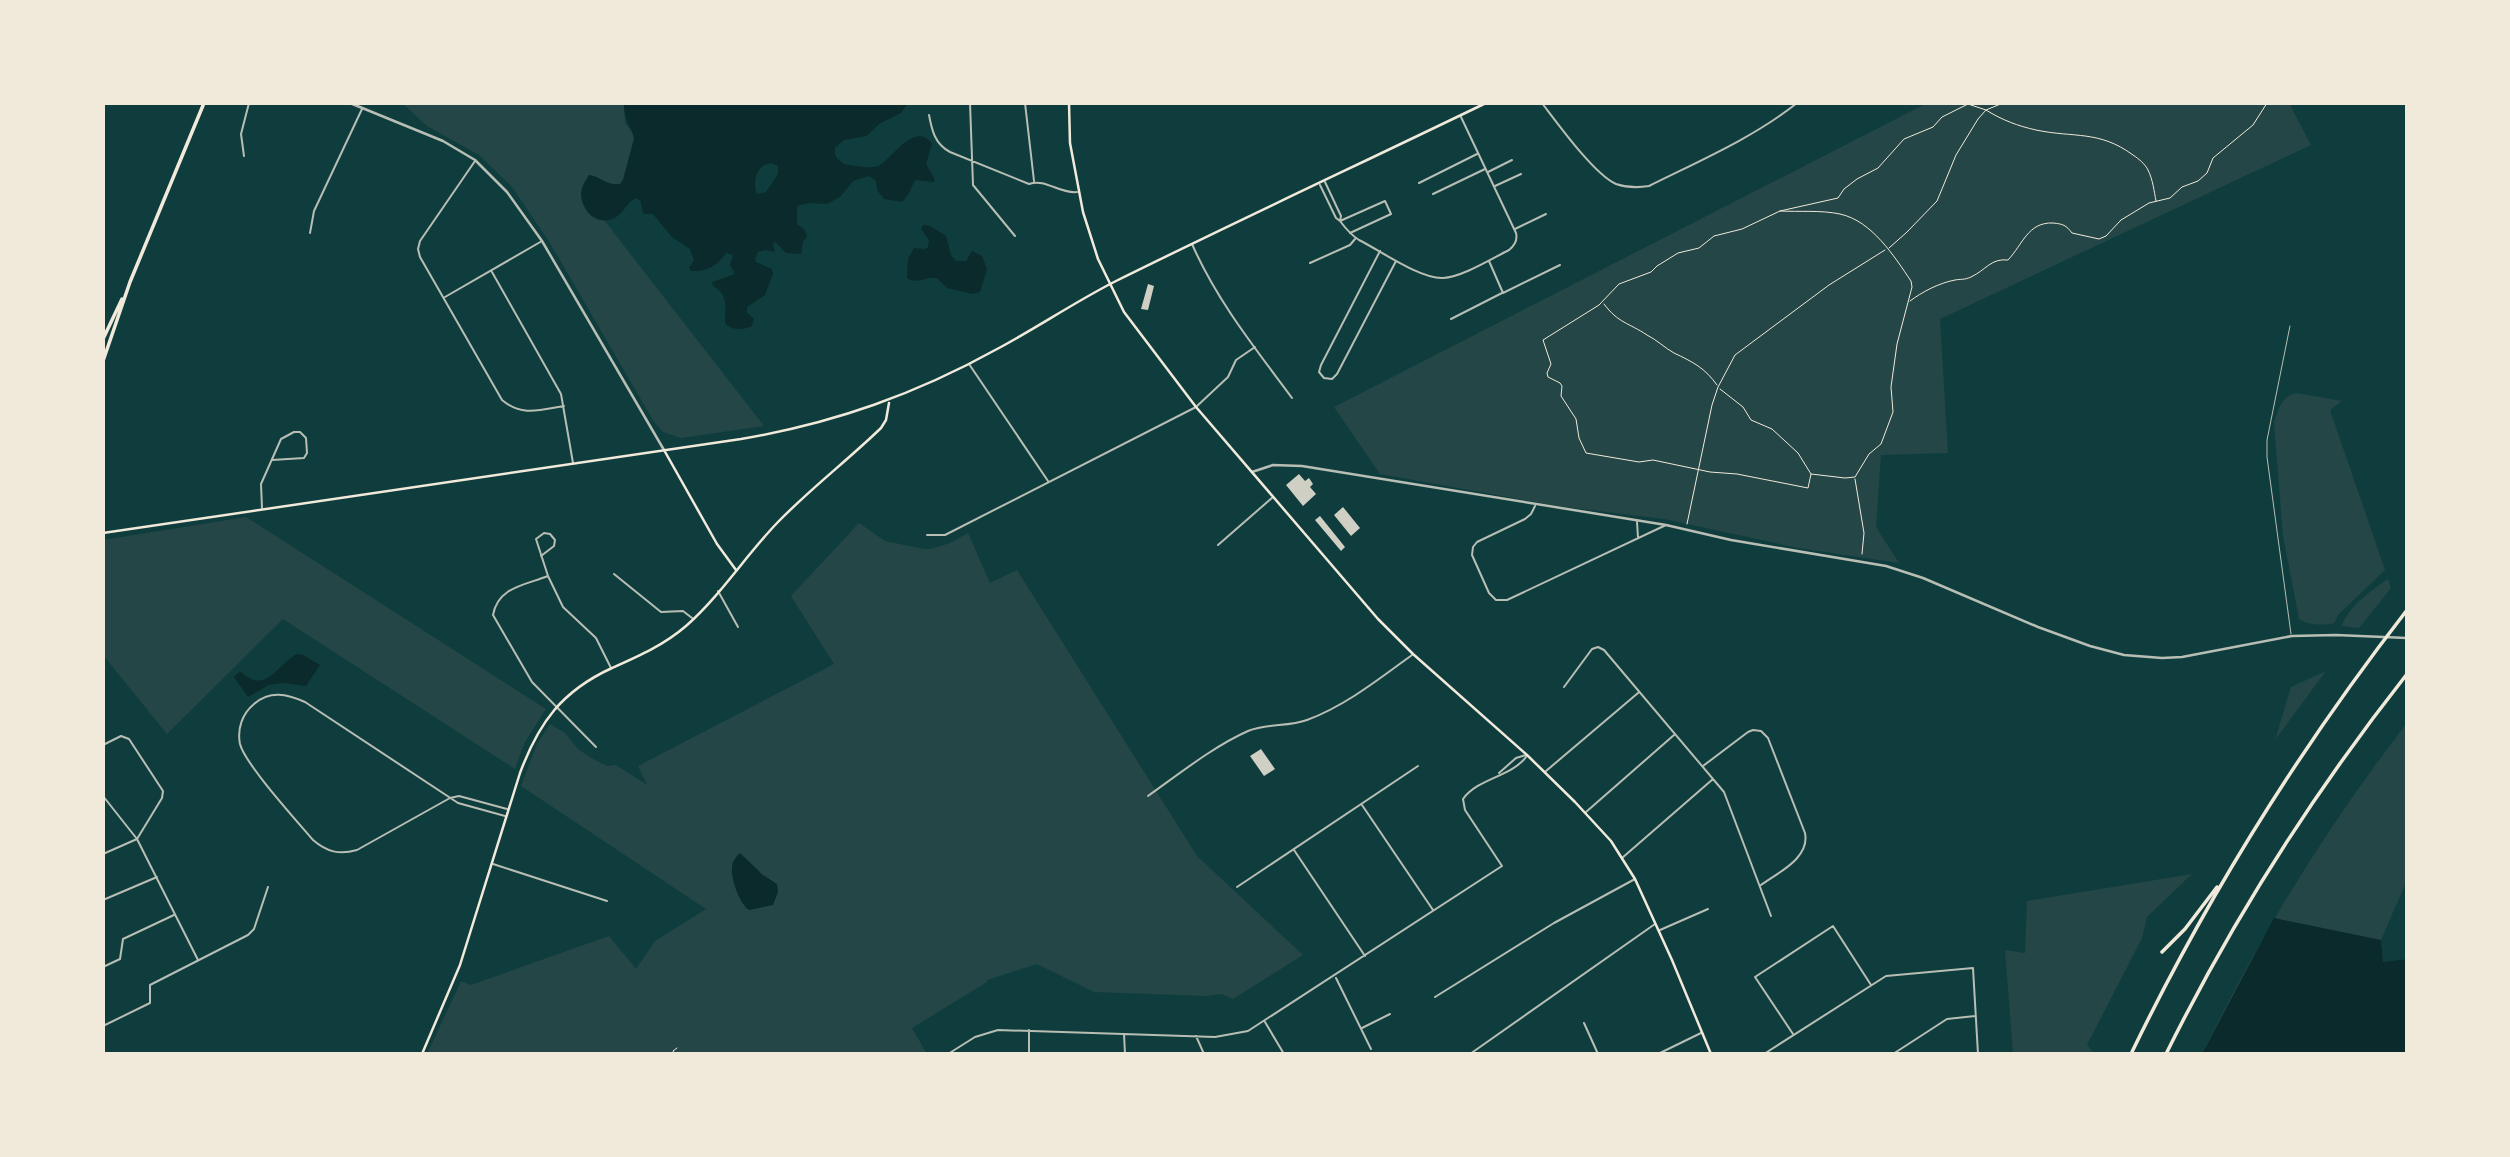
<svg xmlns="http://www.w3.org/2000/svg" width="2510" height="1157" font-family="'PT Serif',serif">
<rect width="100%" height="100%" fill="#0f3d3e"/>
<!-- green -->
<path fill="#244646" d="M402,103h225l-3,2 1,18 9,12v4l-11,41 -3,4c-13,2 -21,-8 -31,-9 -10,17 -9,44 15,45l160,206 -83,12 -18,-6 -9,-10 -104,-179 -38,-56 -33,-32 -52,-29z
M1927,103h362l22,42 -371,174 8,134 -67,2 -5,72 23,36 -101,-15 -134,-29 -106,-13 -178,-32 -46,-67z
M2296,393l46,8 -12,9 55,160 -47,45 -4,8c-10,3 -27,2 -35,-4l-16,-83 -9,-113c4,-14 7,-26 22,-30z
M246,517l300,192 -21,33 -10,27 -232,-150 -116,115 -64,-79v-115z
M859,523l26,18 39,8h7l19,-6 18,-10 22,50 27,-13 180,286 106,99 -70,44 -11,-5 -16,2 -112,-4 -57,-28 -50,16v2l-75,46 15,26h-500l34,-73 10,4 138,-49 27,33 19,-28 51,-32 -185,-123 16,-42 13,-20 15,9 13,16 13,9 16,8 9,-1 31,20 -9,-19 196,-102 -43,-68z
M2388,579l3,9 -32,40 -17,-2c6,-20 29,-35 46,-47z
M2326,671l-51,69 16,-53z
M2407,723v157l-26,60 2,22 24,-3v95h-205c57,-117 125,-228 205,-331z
M2192,874l-45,43 -5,21 -55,107 8,9h-82l-8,-104 20,3 2,-52z"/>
<!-- water -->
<path fill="#0a2a2b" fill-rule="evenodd" d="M627,103h281l-7,10 -22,11 -12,12 -23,4 -9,8v7c6,10 12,10 23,11 7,1 15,3 22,-1 11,-6 36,-45 52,-21l-6,20 9,16 -2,2 -18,-2 -7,15 -6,7 -18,-3 -7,-9 -1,-9 -7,-5 -16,5 -13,16 -13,7 -18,-1 -12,3v18l8,6 2,7 -4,4 -2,13 -15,-1 -11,-11 -2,2 2,8 -10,-2 -7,2 -3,6 1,4 16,7 1,5 -8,21 -18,12v5l7,7 -2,7c-8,4 -20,5 -27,-3 0,-16 4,-28 -12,-37l-1,-4 23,-8 -5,-9 3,-10 -7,-2c-9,13 -19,19 -35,18l-2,-3 5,-8 -4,-11 -18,-12 -19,-23h-10l-2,-12 -4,-4c-9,3 -10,9 -16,15 -12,13 -30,8 -37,-7 -6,-13 -2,-20 5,-31 10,1 18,11 31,9l3,-4 11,-41c-2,-13 -10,-16 -10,-35zM771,163l7,3v8l-12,18 -9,2c-5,-12 0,-30 14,-31z
M923,225l7,1 16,10 5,19 5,6h10l6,-10 10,5 5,13 -7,23 -7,2 -26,-6 -10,-10c-11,-2 -19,7 -30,0l1,-19 6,-11 11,1 3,-2 1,-7 -8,-11z
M297,654l6,1 17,10 -14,21 -23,-3 -14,2 -21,12 -14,-20 6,-6c26,25 36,-6 57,-17z
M740,853l23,22 14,9 1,8 -5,13 -24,5c-9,-6 -18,-30 -17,-42 0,-7 4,-11 8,-15z
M2274,918l107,22 2,22 24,-3v95h-205z"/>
<!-- building -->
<path fill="#cfcfc3" d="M1148,284l6,2 -6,24 -7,-1z
M1299,474l6,7 4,-3 4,6 -3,3 6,7 -13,12 -17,-21z
M1343,507l17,21 -9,8 -17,-21z
M1320,516l25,31 -4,4 -26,-31z
M1261,749l14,20 -11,7 -14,-20z"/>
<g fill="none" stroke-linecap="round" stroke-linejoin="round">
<!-- path -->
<path stroke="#f1e9da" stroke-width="1" d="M1780,211c19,1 41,-1 60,3 32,7 54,42 71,67l1,6 -15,57 -6,43 2,25 -12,32 -12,10 -14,23 -10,1 -34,-4 -3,14 -71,-14 -27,-2 -57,-12 -14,2 -53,-9 -7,-15 -3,-19 -15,-23 1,-10 -2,-3 -12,-6 -1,-4 4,-9 -8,-24 56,-35 20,-21 32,-12 6,-6 21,-13 21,-5 15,-12 28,-7 38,-18 58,-13 6,-9 13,-10 21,-11 26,-29 29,-12 9,-10 26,-13 18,6 17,-7
M1889,248l18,-16 30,-31 19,-46 22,-36 8,-9c16,10 32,16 50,20 38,8 63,0 97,25 6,4 12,9 15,15 5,10 6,21 8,31
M1910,301c12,-9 29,-18 45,-21 5,-1 10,0 16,-3 15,-7 20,-19 37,-17 15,-16 20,-38 45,-37 10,1 13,2 19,10l27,6 7,-3 15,-16 28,-17 21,-5 12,-11 16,-6 9,-8 6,-15 40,-33 14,-22
M1604,304c14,19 25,19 43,31 10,5 18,13 27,18 19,9 31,15 43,32
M1720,389l23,18 8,13 21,9 26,24 13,21
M1855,479l9,54 -2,21
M1687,524l25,-119 6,-18 17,-32 94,-70 56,-35
M674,1054l-1,-3 4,-3"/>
<!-- service -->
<path stroke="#b8beb3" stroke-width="1" d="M2290,326l-23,114v17l24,177"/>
<!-- minor -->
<path stroke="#b8beb3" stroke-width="2" d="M970,103l3,82 42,51
M1025,103l9,78
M1542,103c16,21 52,71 74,81 12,4 21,4 33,2 50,-25 104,-48 148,-83
M929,115c3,16 6,29 21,37l79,32c17,-6 30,10 48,8
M244,156l-3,-22 8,-31
M475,161l-55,80 -2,8 2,8 82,143c20,17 38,10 62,6
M1488,172l24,-12
M1419,183l58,-29
M1320,185l16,33 4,3 1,-5 -16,-34
M1495,186l26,-12
M1433,194l52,-25
M1515,229l31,-15
M310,233l4,-22 48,-102
M1350,233l41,-19 -6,-13 -45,20c6,8 11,14 19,19 22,11 61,39 84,38 19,-1 48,-19 66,-28 5,-4 9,-9 7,-17l-55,-116
M1192,244c25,57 63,104 100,154
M1380,251l-59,114 -2,7 5,6 8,1 5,-5 59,-113
M1489,261l14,32 57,-28
M1310,263l40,-18 5,-6
M492,272l69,122 12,69
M445,297l97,-56
M1451,319l51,-26
M969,364l79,117
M1535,506l-4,8 -6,5 -48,23 -4,5 -1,8 17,38 7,7h11l159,-75
M262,508l-1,-24 20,-45 13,-7h6l6,6 1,15 -3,5 -32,2
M1637,522l1,16
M927,535h18l251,-128 32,-30 8,-17 19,-13
M1218,545l55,-48
M541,556l13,-10 1,-6 -5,-6 -6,-1 -8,6 12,37 15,31 33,31 15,30
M614,574l47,38 22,-1 9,7
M548,576c-23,9 -50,11 -55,39l39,67 64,65
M718,591l20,36
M1564,687l28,-38 6,-2 6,3 120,142 47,124
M103,745l18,-9 8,3 34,52 -1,7 -25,41 -34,15
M1703,766l45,-34 5,-2 8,1 7,7 37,95c5,25 -26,39 -44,52
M1546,771l92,-78
M1499,773l17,-15 10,-3
M103,796l34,43 61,121
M1148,796c31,-22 66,-50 100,-65 19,-8 40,-4 59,-11 38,-14 72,-41 105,-65
M1362,805l71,105
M1586,812l88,-77
M505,816l-47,-13 -153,-101c-18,-8 -35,-12 -51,2 -12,10 -17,25 -14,40 5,20 57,77 73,96 14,12 26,15 44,10l93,-52 9,-2 48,13
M1294,850l71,106
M1622,858l91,-79
M493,864l114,37
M1237,887l181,-121
M103,900l54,-23
M1660,930l48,-21
M103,967l17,-8 3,-20 51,-24
M1336,978l35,71
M1435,997l119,-74 81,-44
M1265,1022l19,32
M1584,1023l14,31
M103,1026l47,-23v-18l98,-50 6,-6 14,-42
M1362,1028l28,-14
M1029,1030v24
M1124,1034l1,20
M1793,1034l-38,-57 78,-51 38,59
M1196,1036l8,18
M948,1054l27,-17 23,-7 217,7 33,-6 254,-165 -37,-56 -2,-11c15,-21 48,-22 63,-42
M1470,1054l185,-130
M1658,1054l43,-21
M1764,1054l122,-78 87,-8 5,86
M1893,1054l54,-35 28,-3"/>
<!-- tertiary -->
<path stroke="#b8beb3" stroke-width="2.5" d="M350,103l93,38 32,19 32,32 35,49 122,209
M1252,472l21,-7 29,1 364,59 65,15 155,26 37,12 115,49 52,19 34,9 38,3 20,-1 110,-21 44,-1 71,3"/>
<!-- secondary -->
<path stroke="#f1e9da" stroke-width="2.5" d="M1069,103l1,40 13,69 15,47 26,53 72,95 182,212 35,35 114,101 48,47 36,39 24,38 37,81 39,94
M664,450l53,94 19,26
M103,533l638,-94c94,-16 175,-45 258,-91 39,-21 76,-46 115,-66 123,-61 248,-119 372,-179
M422,1054l38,-89 60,-192c19,-51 42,-82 92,-105 27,-12 52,-23 74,-42 35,-31 60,-71 92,-104 33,-34 70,-62 103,-94l5,-8 3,-17"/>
<!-- primary -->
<path stroke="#f1e9da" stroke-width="3.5" d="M103,339l19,-40
M103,361l27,-79 74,-179"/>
<!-- motorway -->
<path stroke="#f1e9da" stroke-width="3.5" d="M2162,952l23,-23 32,-42
M2131,1054c76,-157 169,-306 276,-444
M2166,1054c67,-135 148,-262 241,-380"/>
</g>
<!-- border -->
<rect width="2510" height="1157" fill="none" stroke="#f1e9da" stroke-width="210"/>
</svg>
